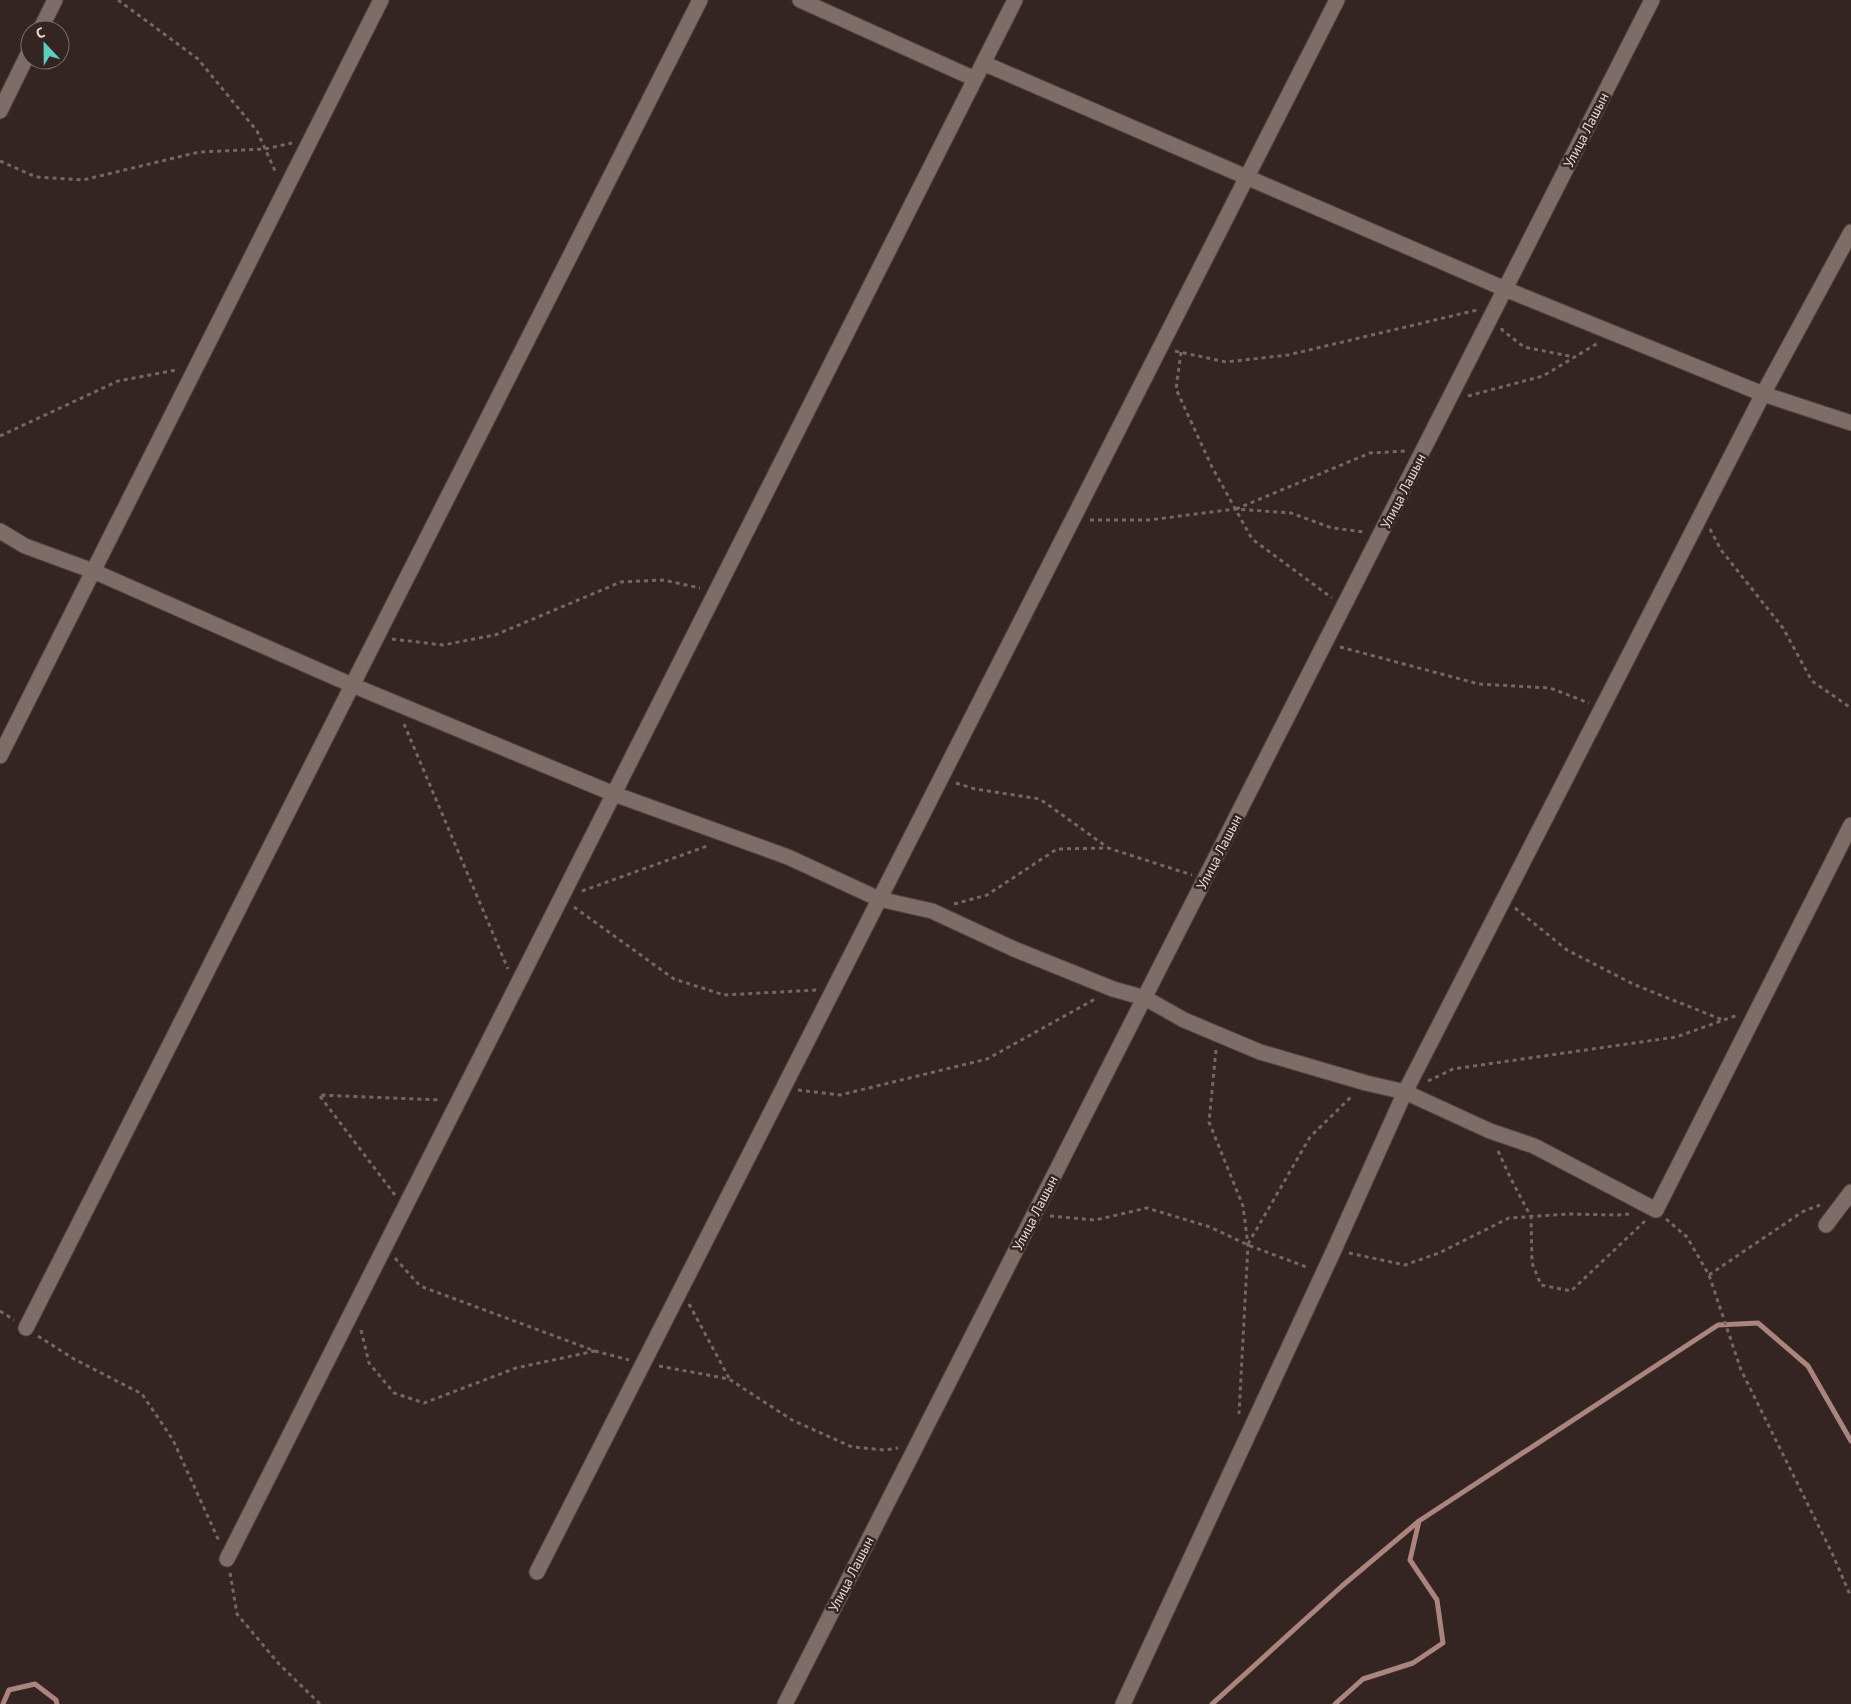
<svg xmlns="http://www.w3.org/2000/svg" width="1851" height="1704" font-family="'PT Sans',sans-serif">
<rect width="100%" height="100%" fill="#342522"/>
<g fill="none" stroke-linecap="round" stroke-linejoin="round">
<!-- stream -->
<path stroke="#ab847d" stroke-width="5" d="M3,1704l6,-14 26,-6 21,16 1,4
M1212,1704l130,-118 77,-65 299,-196 40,-2 50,43 43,75
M1335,1704l28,-25 50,-16 30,-20 -6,-43 -27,-40 9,-39"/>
<defs>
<path id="street" d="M800,0l175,79
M40,30l15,-30
M983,63l522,226 258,105 88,29
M0,111l30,-61
M0,531l25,15 68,25 259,114 262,109 174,63 91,42 53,12 82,38 99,40 32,9 39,22 76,32 106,31 39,9 85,39 44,15 122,64 195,-385
M0,756l381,-756
M1826,1225l25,-33
M26,1328l674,-1328
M227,1559l788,-1559
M537,1572l800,-1572
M785,1704l867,-1704
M1123,1704l211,-454 71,-158 358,-698 88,-162"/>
</defs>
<!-- street casing -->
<use href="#street" stroke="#504341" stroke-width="17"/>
<!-- path -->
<path stroke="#746764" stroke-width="3" stroke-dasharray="4 4" stroke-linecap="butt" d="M118,0l80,59 59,72 19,42
M0,161l36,16 47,3 116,-28 66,-3 27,-6
M1502,328v2l22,17 50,10
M1175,351l51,11 62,-7 189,-45
M1181,352l-5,37 36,78 40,72 80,59
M1468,396l75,-20 55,-33
M0,436l118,-55 58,-11
M1236,509l134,-56 36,-2
M1090,520h59l87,-11 55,4 41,15 33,4
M1710,529l11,21 62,78 29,53 39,27
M392,639l51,6 52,-10 126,-53 42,-2 37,8
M1340,647l139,37 71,4 39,15
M404,724l104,245
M956,783l19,6 65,10 67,48
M582,891l128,-46
M954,904l33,-9 70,-46 51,-1 84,27
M574,907l100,72 50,16 93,-5
M1515,908l52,42 68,35 88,35
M1216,1050l-7,72 34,84 5,39 -9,169
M1428,1081l25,-12 223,-32 62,-22
M798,1090l42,5 147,-36 110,-61
M1498,1151l13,28 20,38 1,46 9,22 30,6 74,-70
M395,1195l-76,-100 122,5
M1050,1216l45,4 52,-12 63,19 38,18 61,23
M1666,1219l21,18 22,38 32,95 91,183 19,44
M1248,1244l62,-107 43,-42
M1349,1253l56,12 34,-12 70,-35 59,-4 50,1 11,-1
M395,1258l25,28 175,65 34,9
M1709,1275l93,-63 18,-7
M689,1304l40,74
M0,1311l14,9
M361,1330l8,33 25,30 30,10 92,-35 79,-17
M38,1336l36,23 68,35 31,46 46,101
M659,1366l70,13 63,41 60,27 32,3 14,-2
M230,1573l7,41 42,50 41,40"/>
<!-- street -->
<use href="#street" stroke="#7e6c69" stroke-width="15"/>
</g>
<g text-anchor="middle" stroke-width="5" stroke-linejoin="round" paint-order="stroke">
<!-- street labels -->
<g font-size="14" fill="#e5dbd9" stroke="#342522">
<text transform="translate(1586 130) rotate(-63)" y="5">Улица Лашын</text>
<text transform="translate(1403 491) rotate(-63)" y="5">Улица Лашын</text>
<text transform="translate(1219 852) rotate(-63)" y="5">Улица Лашын</text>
<text transform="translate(1035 1213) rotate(-63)" y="5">Улица Лашын</text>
<text transform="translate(851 1574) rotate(-63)" y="5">Улица Лашын</text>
</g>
</g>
<!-- north arrow -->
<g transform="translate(45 45) rotate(338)"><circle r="24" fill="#342522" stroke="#7b6e6b"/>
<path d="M0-4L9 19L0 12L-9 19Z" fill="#5bcebc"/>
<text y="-8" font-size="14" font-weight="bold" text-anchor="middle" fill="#e5dbd9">С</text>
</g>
</svg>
